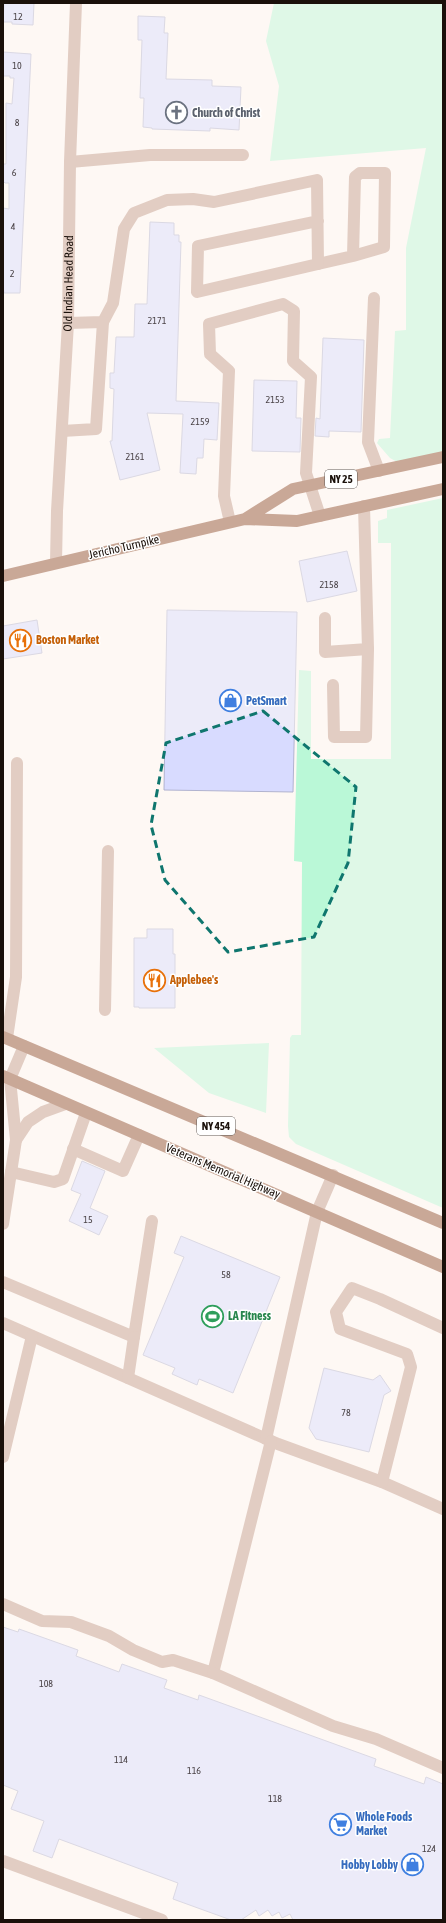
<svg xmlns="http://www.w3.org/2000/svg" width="446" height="1923" font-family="'Asap Condensed',sans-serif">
<rect width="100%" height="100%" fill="#fef8f4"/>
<!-- green -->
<path fill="#baf8d7" d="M274,3h169v450l-44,10 -9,-5 -13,-15 2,-4 11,-1 5,-107 11,-1v-82l20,-100 -156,13 9,-75 -13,-45z
M443,498v710l-147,-64 -7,-7 -1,-11 2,-88 2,-3h9l1,-173 -8,-1 5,-191 12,1v88h80v-216h-13v-22l9,-3v-8z
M269,1043l-3,70 -57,-20 -55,-45z"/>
<!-- building -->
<path fill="#d8dbff" stroke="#b1b3cf" d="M4,3h30l-1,22 -21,-1v-2h-9z
M138,16l27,1 -1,16h4l-2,46 46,1v6l29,1 -2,43 -29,-2v3l-58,-2v-1l-9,-1 1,-29h-4l2,-58h-4z
M3,52l28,2 -11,239h-16l-1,-7v-78l6,1v-26h-4l-2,-2v-17h3v-61l6,1 2,-26h-4v-2h-7z
M150,222l24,1v12h5v7h2l-5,159 43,2 -2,37 -13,-1 -1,19h-6l-1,16 -16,-1 3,-59 -36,-1 13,57 -40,10 -10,-39h2l2,-52 -4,-1v-15h4l2,-36h18l1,-33h12z
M323,338l41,2 -3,92 -32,-1v6l-14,-1 1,-18 4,1z
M254,380l43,1 -1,37h5l-1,34 -48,-1z
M347,551l10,40 -50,11 -8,-41z
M167,610l130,2 -4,180 -129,-2z
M37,620l5,33 -39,6v-33z
M147,929h26v25h2v54h-36v-1h-5v-69h13z
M82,1161l23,10 -15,37 18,8 -9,19 -30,-14 12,-27 -10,-4z
M181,1236l99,41 -47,116 -34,-14 -2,6 -25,-11 3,-6 -32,-13 41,-98 -10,-4z
M324,1368l49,12 7,-5 11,16 -7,4 -15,57 -53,-13 -7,-11z
M3,1627l15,5 1,-3 59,21 -2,6 43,16 3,-8 45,16 -3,8 34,12 1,-5 177,64 -2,7 50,18 2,-7 17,7v136h-150l-3,-6 -8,4 -3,-6 -7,4 -4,-6 -9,6 -3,-6 -15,10h-10l-58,-21 5,-16 -119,-44 -7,19 -19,-7 11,-30 -33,-12 7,-18 -15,-6z"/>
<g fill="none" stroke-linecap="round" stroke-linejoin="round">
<!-- minor -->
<g stroke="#c19987" stroke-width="12">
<path d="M70,162l80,-7h93"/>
<path d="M318,264l35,-8 31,-9 1,-74h-25l-5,4 -2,79"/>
<path d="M374,298l-6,144 11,29"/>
<path d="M68,323l35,-1 10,-19 11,-74 10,-16 33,-13 26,-1 21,3 103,-22 1,84 -121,28 1,-46 120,-25"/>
<path d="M62,431l34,-2 7,-107"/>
<path d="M230,522l-6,-26 5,-125 -19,-17 -1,-30 74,-20 11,7 -1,50 18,16 -5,96 14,43"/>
<path id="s1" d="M56,563l1,-52 11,-188 2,-161 6,-159"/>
<path d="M325,618v34l43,-3 -4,-143"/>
<path d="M333,685l1,52h32l2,-88"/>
<path d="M105,1010l3,-159"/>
<path d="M7,1038l9,-61 1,-214"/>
<path d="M16,1140l12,-18 15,-10 22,-8"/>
<path d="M73,1149l50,22 16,-36"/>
<path d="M11,1172l43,10 9,-3 23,-66"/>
<path d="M3,1224l13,-84 -6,-61 14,-33"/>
<path d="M3,1282l131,55 18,-116"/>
<path d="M3,1323l275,121 104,38 61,27"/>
<path d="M128,1378l6,-41"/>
<path d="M266,1439l51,-227 16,-37"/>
<path d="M3,1457l29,-121"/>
<path d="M382,1482l29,-115 -4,-13 -67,-25 -4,-17 16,-24 28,11 63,29"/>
<path d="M3,1604l39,17 29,1 38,14 24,14 29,12 11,-2 40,13 58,-232"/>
<path d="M213,1673l120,53 43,13 67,29"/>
<path d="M3,1861l159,59"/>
</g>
<!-- major -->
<path stroke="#8b4726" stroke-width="12" d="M245,519l48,-30 150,-32
M3,576l242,-57 52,2 146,-32
M3,1037l440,186
M3,1076l440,191"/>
</g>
<!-- marked area -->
<path d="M0 0H446V1923H0ZM263,711l93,76 -8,76 -34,74 -86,15 -63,-72 -14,-55 15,-82z" fill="#fef8f4" fill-opacity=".55" fill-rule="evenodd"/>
<path fill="none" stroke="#0f766e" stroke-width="3" stroke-dasharray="8 5" stroke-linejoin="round" d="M263,711l93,76 -8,76 -34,74 -86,15 -63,-72 -14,-55 15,-82z"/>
<!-- icons -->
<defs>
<symbol id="church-ring" viewBox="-11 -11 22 22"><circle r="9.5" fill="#fff" stroke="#6b7280" stroke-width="1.5"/><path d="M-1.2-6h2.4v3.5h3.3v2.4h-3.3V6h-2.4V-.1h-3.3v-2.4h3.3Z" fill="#6b7280"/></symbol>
<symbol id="restaurant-ring" viewBox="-11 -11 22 22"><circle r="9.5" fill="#fff" stroke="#e8710a" stroke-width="1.5"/><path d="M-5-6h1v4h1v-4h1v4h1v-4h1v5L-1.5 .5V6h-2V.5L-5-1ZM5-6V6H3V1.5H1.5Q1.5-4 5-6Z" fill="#e8710a"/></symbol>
<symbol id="shop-ring" viewBox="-11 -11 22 22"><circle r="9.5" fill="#fff" stroke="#3f7fe0" stroke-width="1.5"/><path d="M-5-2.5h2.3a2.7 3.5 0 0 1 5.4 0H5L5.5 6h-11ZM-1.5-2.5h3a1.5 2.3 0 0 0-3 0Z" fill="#3f7fe0"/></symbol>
<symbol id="stadium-ring" viewBox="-11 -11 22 22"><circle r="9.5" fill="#fff" stroke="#2e9e5b" stroke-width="1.5"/><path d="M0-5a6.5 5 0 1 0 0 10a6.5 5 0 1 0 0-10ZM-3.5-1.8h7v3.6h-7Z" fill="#2e9e5b"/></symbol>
<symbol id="supermarket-ring" viewBox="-11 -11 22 22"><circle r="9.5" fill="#fff" stroke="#3f7fe0" stroke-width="1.5"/><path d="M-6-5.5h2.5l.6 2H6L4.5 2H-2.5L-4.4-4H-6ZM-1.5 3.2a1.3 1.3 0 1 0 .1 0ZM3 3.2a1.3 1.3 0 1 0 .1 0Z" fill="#3f7fe0"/></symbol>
</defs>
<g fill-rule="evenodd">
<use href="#church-ring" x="164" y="100" width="25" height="25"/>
<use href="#restaurant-ring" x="8" y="628" width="25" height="25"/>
<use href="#shop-ring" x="218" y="688" width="25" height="25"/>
<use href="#restaurant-ring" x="142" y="968" width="25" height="25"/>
<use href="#stadium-ring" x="200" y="1304" width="25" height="25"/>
<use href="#supermarket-ring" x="328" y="1812" width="25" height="25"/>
<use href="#shop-ring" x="400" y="1852" width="25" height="25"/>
</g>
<g text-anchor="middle" stroke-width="3" stroke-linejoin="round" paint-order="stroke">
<!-- number labels -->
<g font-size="10" fill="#4a4347">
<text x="18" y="20">12</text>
<text x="17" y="69">10</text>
<text x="17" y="126">8</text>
<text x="14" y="176">6</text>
<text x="13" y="230">4</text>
<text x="12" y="277">2</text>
<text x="157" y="324">2171</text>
<text x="275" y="403">2153</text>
<text x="200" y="425">2159</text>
<text x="135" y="460">2161</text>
<text x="329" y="588">2158</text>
<text x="88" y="1223">15</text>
<text x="226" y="1278">58</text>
<text x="346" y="1416">78</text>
<text x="46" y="1687">108</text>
<text x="121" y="1763">114</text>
<text x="194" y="1774">116</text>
<text x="275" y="1802">118</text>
<text x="429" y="1852">124</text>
</g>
<!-- shield labels -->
<g fill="#fff" stroke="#5f5854" stroke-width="1">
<rect x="325" y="470" width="32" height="18" rx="3"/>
<rect x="197" y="1117" width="38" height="18" rx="3"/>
</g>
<g font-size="11" font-weight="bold" fill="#1a100a">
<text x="341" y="483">NY 25</text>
<text x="216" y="1130">NY 454</text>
</g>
<!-- worship labels -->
<g font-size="12" font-weight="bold" fill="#5b616d" stroke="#fff" text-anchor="start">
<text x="192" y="117">Church of Christ</text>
</g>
<!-- street labels -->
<g font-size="12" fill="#1a100a" stroke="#fff">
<text dy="4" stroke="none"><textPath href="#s1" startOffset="280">Old Indian Head Road</textPath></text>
<text transform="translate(124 547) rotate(-13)" y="4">Jericho Turnpike</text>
<text transform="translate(223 1171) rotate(23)" y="4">Veterans Memorial Highway</text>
</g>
<!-- food labels -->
<g font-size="12" font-weight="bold" fill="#c56008" stroke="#fff" text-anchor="start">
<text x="36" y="644">Boston Market</text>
<text x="170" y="984">Applebee's</text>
</g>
<!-- shop labels -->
<g font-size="12" font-weight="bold" fill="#366cbe" stroke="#fff" text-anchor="start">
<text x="246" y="705">PetSmart</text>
<text x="356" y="1821">Whole Foods<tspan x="356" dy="14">Market</tspan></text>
<text x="398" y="1869" text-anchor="end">Hobby Lobby</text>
</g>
<!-- leisure labels -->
<g font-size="12" font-weight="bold" fill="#27864d" stroke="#fff" text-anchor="start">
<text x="228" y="1320">LA Fitness</text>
</g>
</g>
<!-- border -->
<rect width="446" height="1923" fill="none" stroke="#1a100a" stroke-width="8"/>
</svg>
